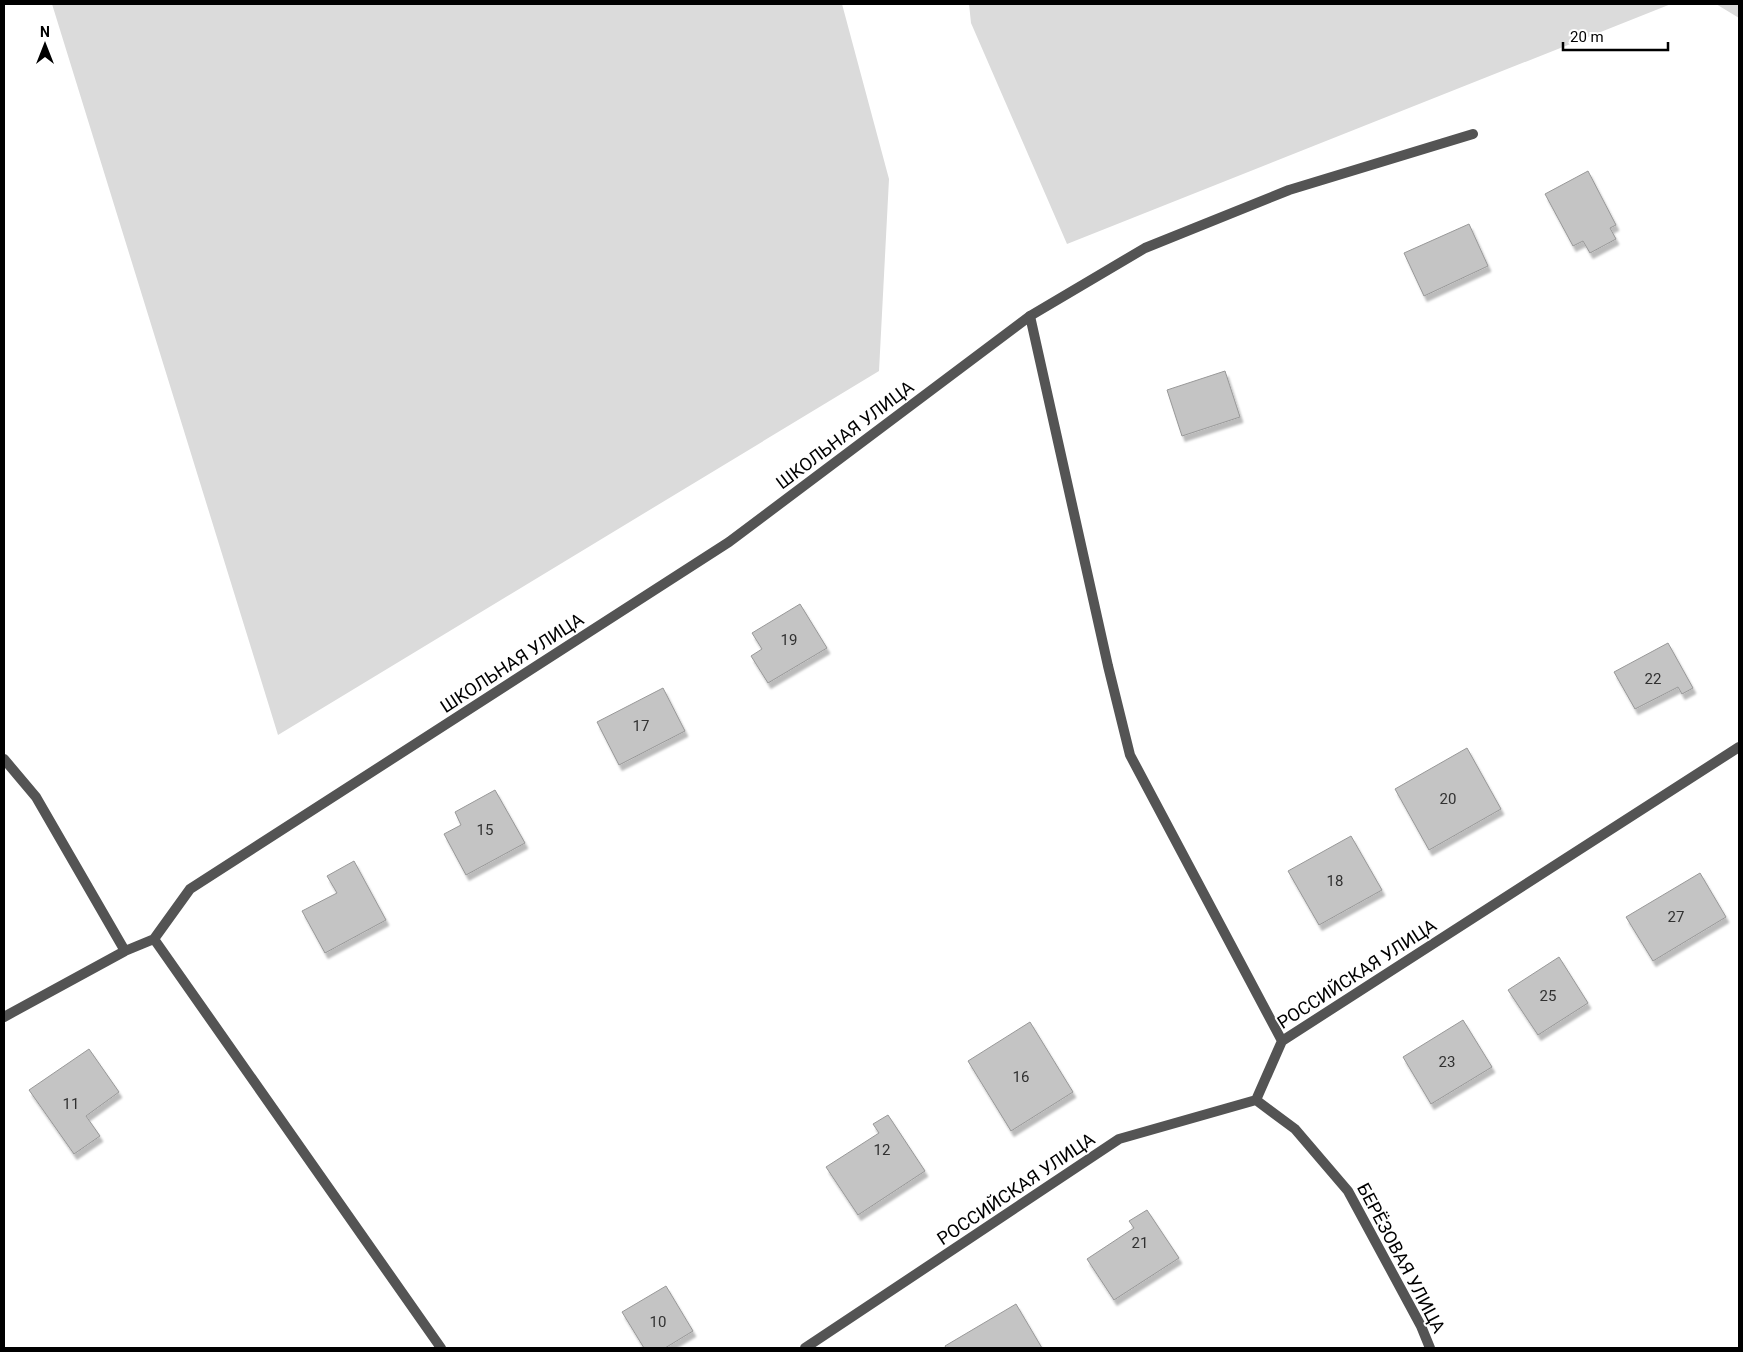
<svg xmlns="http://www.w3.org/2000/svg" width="1743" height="1352" font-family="Roboto,sans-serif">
<defs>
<filter id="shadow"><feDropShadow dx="3" dy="5.5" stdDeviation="1" flood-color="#0004"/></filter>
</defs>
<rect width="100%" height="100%" fill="#fff"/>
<!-- green -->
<path fill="#dbdbdb" d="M52,4h790l47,175 -10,192 -601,364z
M969,4h702l-604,240 -96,-221z
M1716,4h23v14z"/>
<!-- building -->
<path fill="#c4c4c4" stroke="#989898" filter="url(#shadow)" d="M1588,171l28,54 -6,3 6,11 -26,14 -7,-12 -10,5 -28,-52z
M1469,224l19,42 -64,30 -20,-43z
M1225,371l15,46 -58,19 -15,-46z
M800,604l27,44 -59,35 -17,-27 11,-7 -10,-16z
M1668,643l25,45 -11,6 -4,-7 -43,22 -21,-37z
M663,688l22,43 -66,34 -22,-43z
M1467,748l34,61 -72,41 -34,-61z
M495,790l30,53 -59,32 -22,-41 17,-9 -6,-13z
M1351,836l31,54 -63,35 -31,-54z
M354,861l32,59 -61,33 -23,-42 35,-18 -10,-17z
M1700,873l26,44 -73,44 -27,-44z
M1559,957l29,46 -50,32 -30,-45z
M1463,1020l29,47 -61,37 -28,-47z
M1030,1022l43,70 -62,39 -43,-70z
M89,1049l30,43 -33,24 14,20 -26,18 -45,-64z
M888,1115l37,56 -67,44 -32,-48 53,-34 -6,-9z
M1147,1210l32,48 -65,42 -27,-41 47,-31 -5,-7z
M666,1286l27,45 -28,17h-21l-22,-36z
M1016,1304l26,44h-96l-1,-2z"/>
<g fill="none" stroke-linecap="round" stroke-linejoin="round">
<!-- lane -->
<path stroke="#545454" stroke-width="10" d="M1030,316l115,-68 144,-58 184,-56"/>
<!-- street -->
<path stroke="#545454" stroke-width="10" d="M4,759l32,38 89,154
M154,939l287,409
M4,1017l121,-66 29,-12 36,-50 539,-347 301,-226 78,350 22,89 152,286
M1256,1100l39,29 53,62 73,135 9,22
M805,1348l314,-209 137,-39 26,-59 457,-294"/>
</g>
<g text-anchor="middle" stroke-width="4" stroke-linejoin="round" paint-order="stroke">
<!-- number labels -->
<g font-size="15" fill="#313131">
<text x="789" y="645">19</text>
<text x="1653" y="684">22</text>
<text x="641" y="731">17</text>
<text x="1448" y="804">20</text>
<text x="485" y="835">15</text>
<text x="1335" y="886">18</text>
<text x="1676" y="922">27</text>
<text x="1548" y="1001">25</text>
<text x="1447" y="1067">23</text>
<text x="1021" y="1082">16</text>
<text x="71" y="1109">11</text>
<text x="882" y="1155">12</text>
<text x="1140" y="1248">21</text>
<text x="658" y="1327">10</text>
</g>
<!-- street labels -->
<g font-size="18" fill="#000" stroke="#fff">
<text transform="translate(845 435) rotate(-37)" y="6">ШКОЛЬНАЯ УЛИЦА</text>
<text transform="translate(512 663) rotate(-33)" y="6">ШКОЛЬНАЯ УЛИЦА</text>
<text transform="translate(1357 974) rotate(-33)" y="6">РОССИЙСКАЯ УЛИЦА</text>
<text transform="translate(1016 1189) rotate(-34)" y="6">РОССИЙСКАЯ УЛИЦА</text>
<text transform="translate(1401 1258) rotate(62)" y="6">БЕРЁЗОВАЯ УЛИЦА</text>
</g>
</g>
<!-- border -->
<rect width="1743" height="1352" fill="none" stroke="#000000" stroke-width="10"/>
<!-- north arrow -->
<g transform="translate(45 45)" stroke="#ffffff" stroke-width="4" paint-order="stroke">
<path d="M0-4L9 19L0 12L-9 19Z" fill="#000000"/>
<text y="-8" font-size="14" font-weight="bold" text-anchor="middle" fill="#000000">N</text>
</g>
<!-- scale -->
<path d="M1563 42v8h105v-8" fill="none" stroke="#000000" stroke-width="2.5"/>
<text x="1570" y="42" font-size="15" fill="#000000" stroke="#ffffff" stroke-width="4" paint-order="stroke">20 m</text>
</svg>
